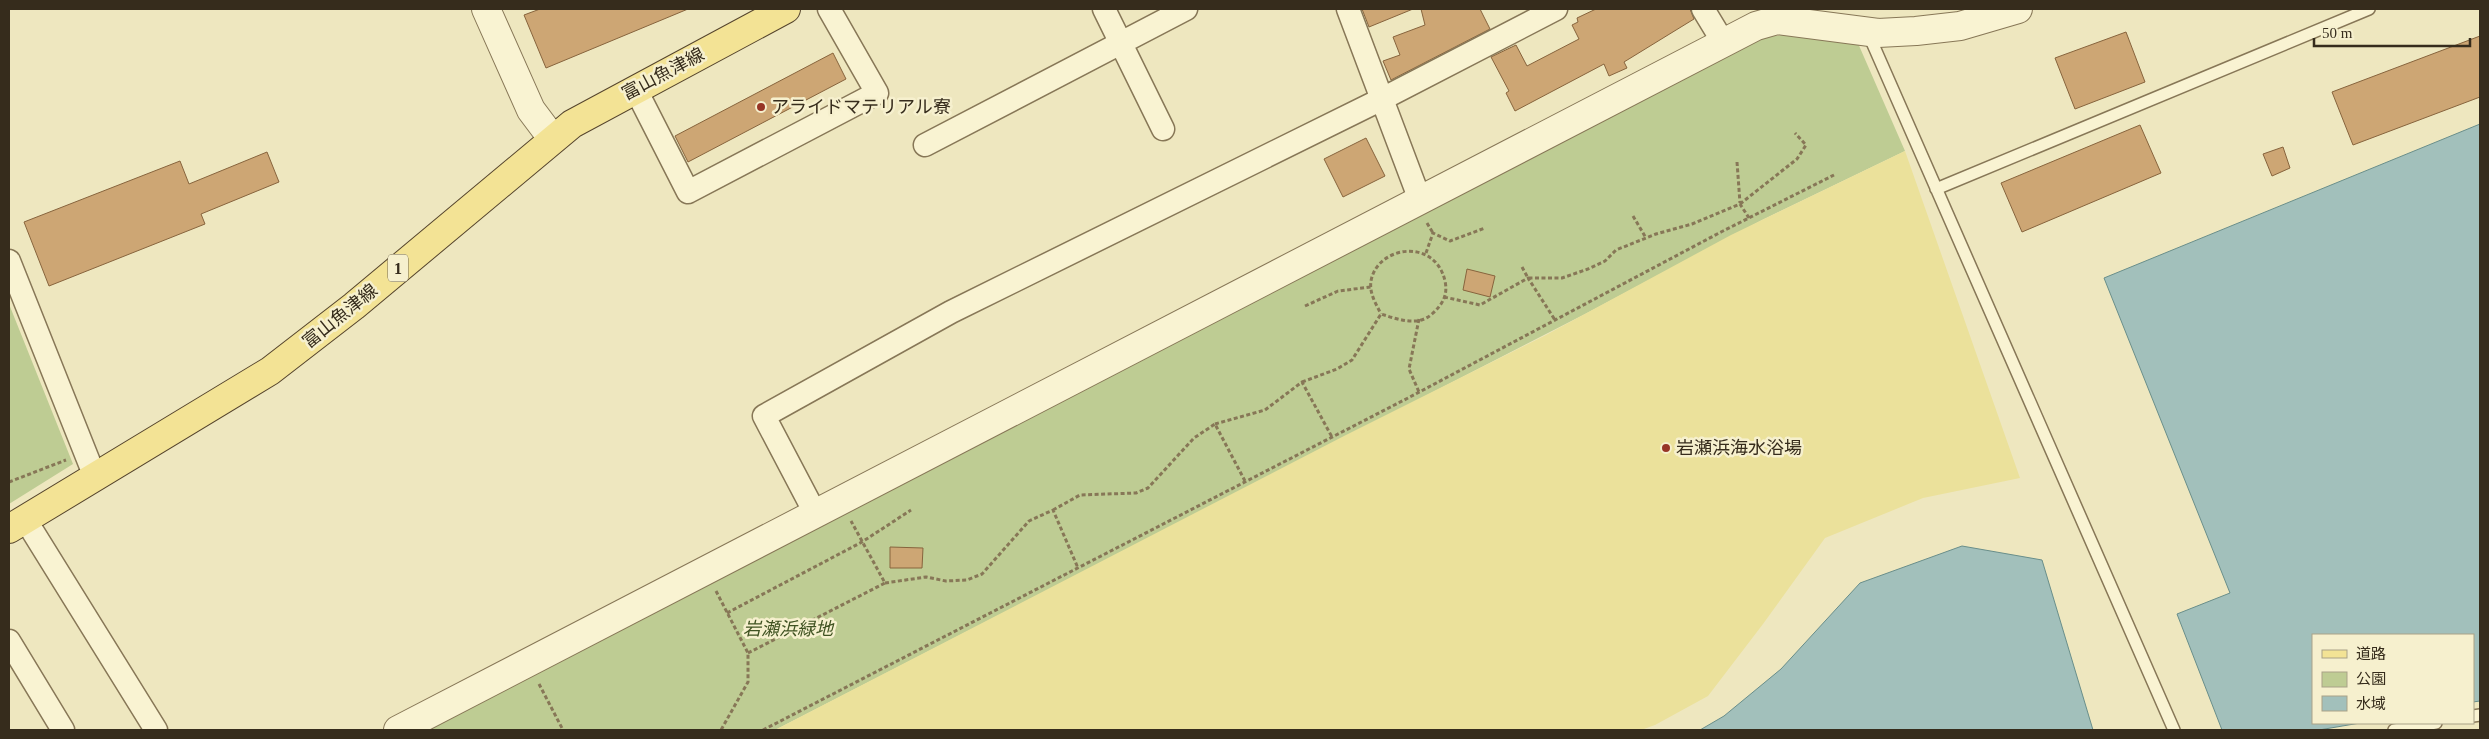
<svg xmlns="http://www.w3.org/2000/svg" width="2489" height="739" font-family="'Times New Roman','Noto Sans JP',serif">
<rect width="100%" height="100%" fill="#eee7bf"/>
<!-- green -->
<path fill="#becc93" d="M1808,33l49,8 48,110 -143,69 -175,93 -812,417h-364l1350,-693z
M9,304l64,160 -64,40z"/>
<!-- sand -->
<path fill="#ebe19b" d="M1905,151l115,327 -97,20 -98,40 -62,86 -55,72 -53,29 -14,5h-866l569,-294 202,-101 185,-100z"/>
<!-- water -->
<path fill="#a2c0bb" stroke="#698e8a" d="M2480,124v577l-7,1v-67h-160v88h47l-41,7h-97l-45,-116 53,-21 -126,-315z
M1962,546l80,14 51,170h-393l24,-14 57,-47 79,-86z"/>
<!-- building -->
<path fill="#cda674" stroke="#87643d" d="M540,9h148l-142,59 -22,-53z
M1362,9h51l-44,18z
M1421,9h59l10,20 -99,51 -8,-19 17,-6 -7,-18 32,-12z
M1596,9h94l4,10 -70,43 3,6 -18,8 -5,-12 -89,47 -9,-18 3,-2 -18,-34 25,-12 11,21 52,-27 -7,-14 6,-3 -1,-4z
M2126,32l19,50 -70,27 -20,-51z
M2480,36v61l-127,48 -21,-53z
M833,53l13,26 -158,83 -13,-26z
M2140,125l21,48 -139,59 -21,-49z
M1366,138l19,38 -42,21 -19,-38z
M2283,147l7,21 -18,8 -9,-22z
M267,152l12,30 -78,32 4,10 -156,62 -25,-64 156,-61 9,23z
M1467,269l28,7 -5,21 -27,-7z
M890,547l33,1 -1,20h-32z"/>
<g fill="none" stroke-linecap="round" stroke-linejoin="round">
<defs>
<path id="service" d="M1868,33l306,697
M1936,189l433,-180
M2473,716l7,-1
M2394,730l42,-7"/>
<path id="minor" d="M1104,9l59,120
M1348,9l72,191
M1703,9l20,33
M635,88l53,104 189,-99 -48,-84
M925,145l261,-136
M9,261l86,216
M815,513l-51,-97 187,-104 431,-213 174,-90
M25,519l131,211
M9,641l54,89"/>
<path id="tertiary" d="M486,9l45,101 21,28
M398,730l1358,-704 21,-6 101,13 38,-2 44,-5 58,-17"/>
<path id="primary" d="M9,529l261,-158 84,-65 218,-182 214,-115"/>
</defs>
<!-- service casing -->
<use href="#service" stroke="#877757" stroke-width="14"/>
<!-- minor casing -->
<use href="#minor" stroke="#877757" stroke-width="25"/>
<!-- tertiary casing -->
<use href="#tertiary" stroke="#877757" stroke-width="30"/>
<!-- primary casing -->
<use href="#primary" stroke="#55442c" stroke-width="30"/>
<!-- path -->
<path stroke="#877757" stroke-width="3" stroke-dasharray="4 2.5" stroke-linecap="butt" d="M1737,162l3,41
M1740,204l57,-45 9,-14 -11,-12
M1633,216l13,22
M1427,223l6,10
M1426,253l7,-20 17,8 35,-13
M1522,267l6,11h34l26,-9 17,-8 11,-11 40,-16 36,-10 48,-20 9,14
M1444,297l36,8 48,-27 27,42
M1305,306l33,-15 33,-4
M1419,319l-10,50 10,23
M1302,382l35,-13 15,-9 29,-46c16,5 37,13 51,0 11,-10 16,-19 13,-33 -10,-44 -68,-35 -74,0 -2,12 5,23 10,33
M1215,424l50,-14 37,-28 30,55
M9,482l57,-22
M1053,510l27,-15 56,-2 12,-5 46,-50 21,-14 30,57
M885,583l41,-6 20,4 21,-1 15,-6 47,-53 24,-11 25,58
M716,591l32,62v29l-27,48
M727,613l135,-71 49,-32
M748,653l137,-70 -34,-62
M539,684l24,46
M763,730l645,-332 313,-166 113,-57"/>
<!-- service -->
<use href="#service" stroke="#f9f3d2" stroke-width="11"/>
<!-- minor -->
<use href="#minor" stroke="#f9f3d2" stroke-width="22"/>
<!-- tertiary -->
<use href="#tertiary" stroke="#f9f3d2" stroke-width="28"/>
<!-- primary -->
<use href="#primary" stroke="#f3e395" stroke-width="28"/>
</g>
<!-- markers -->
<g fill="#973526" stroke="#f6f0ce" stroke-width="2">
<circle cx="761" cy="107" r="5"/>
<circle cx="1666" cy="448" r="5"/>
</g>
<g text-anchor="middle" stroke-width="5" stroke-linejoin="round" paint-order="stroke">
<!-- shield labels -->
<rect fill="#f6f0ce" stroke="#706751" stroke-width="1" x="388" y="254.5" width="20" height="27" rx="4"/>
<g font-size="16" font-weight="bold" fill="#362c1c">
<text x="398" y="274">1</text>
</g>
<!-- street labels -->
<g font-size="18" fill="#362c1c" stroke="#f6f0ce">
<text transform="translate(663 74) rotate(-28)" y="6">富山魚津線</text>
<text transform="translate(340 316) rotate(-39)" y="6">富山魚津線</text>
</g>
<!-- poi labels -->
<g font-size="18" fill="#362c1c" stroke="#f6f0ce" text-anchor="start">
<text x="771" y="113">アライドマテリアル寮</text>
<text x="1676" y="454">岩瀬浜海水浴場</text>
</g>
<!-- park labels -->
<g font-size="18" font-style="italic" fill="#405322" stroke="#f6f0ce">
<text x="788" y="635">岩瀬浜緑地</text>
</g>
</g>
<!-- border -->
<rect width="2489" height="739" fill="none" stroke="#362c1c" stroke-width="20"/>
<!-- legend -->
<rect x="2312" y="634" width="162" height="90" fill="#f6f0ce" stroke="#a9a287"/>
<rect x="2322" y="650" width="25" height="8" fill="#f3e395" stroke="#a9a287"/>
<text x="2356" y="659" font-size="15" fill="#362c1c">道路</text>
<rect x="2322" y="672" width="25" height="15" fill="#becc93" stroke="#a9a287"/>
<text x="2356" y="684" font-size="15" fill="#362c1c">公園</text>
<rect x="2322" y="696" width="25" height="15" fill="#a2c0bb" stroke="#a9a287"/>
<text x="2356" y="709" font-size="15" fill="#362c1c">水域</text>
<!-- scale -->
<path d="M2314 38v8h156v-8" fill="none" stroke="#362c1c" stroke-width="2.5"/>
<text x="2322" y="38" font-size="15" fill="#362c1c" stroke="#f6f0ce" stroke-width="4" paint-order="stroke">50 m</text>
</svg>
